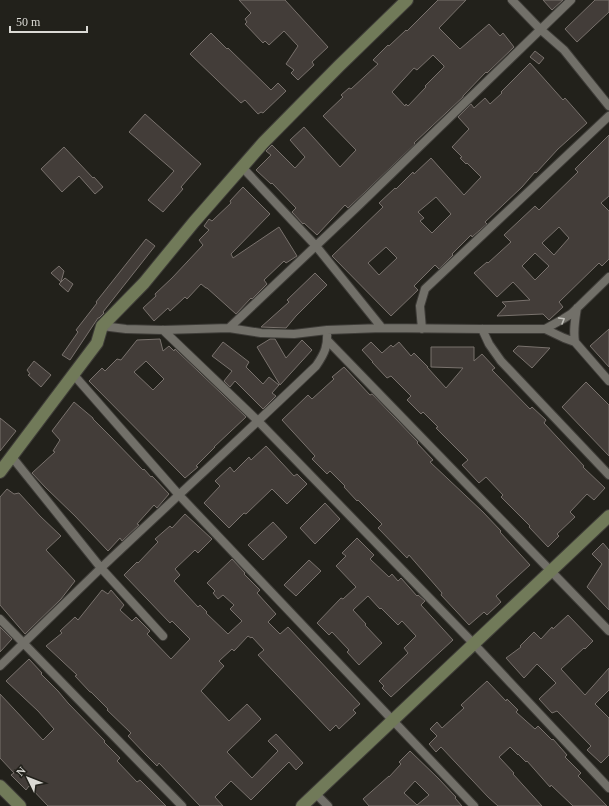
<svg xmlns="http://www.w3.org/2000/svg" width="609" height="806" font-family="Georgia,serif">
<rect width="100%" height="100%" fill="#22211b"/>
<!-- building -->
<path fill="#433d39" stroke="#79726d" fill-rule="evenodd" d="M239,0h46l43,47 -16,15 2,3 -16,15 -7,-7 3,-3 -8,-6 12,-18 -14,-15 -15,14 -4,-4 -2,2 -18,-19 2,-2 -2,-3 6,-6z
M438,0h28l-27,28 21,21 29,-25 11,12 3,-3 11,14 -27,26 -1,-1 -23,24v1l-49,46 1,1 -51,49 -16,15 -3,-3 -28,30 -13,-12 -1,1 -11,-12 4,-4 -24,-25 -1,1 -15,-14 15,-15 -5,-4 6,-6 23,23 10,-11 -15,-17 14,-13 36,40 16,-17 -33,-34 20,-19 -2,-2 8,-7 2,1 27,-25 -5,-4 15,-15 1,1 17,-16 1,1zM433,55l11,11v1l-19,19 1,1 -18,19 -2,-2 -1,2 -13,-14 22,-24 3,2z
M543,0h20l-11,10z
M595,0h14v12l-32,30 -12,-13z
M211,33l16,16 1,-1 43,42 7,-7 8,8 -23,22 -2,-1 -3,2 -13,-14 -4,3 -51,-49z
M535,51l9,7 -5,6 -9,-7z
M530,63l33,37 2,-2 22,25 -29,26 -22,24 -1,-1 -13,15 -37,35 2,2 -15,13 -1,-2 -19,19 1,1 -14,14 -4,-4 -21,21 4,4 -27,26 -59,-60 51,-49 -4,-4 16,-15 1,1 17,-17 1,2 17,-16 33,37 17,-18 -14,-14 -1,1 -6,-6 2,-1 -10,-10 17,-18 -11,-12 13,-13 3,4 11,-10 5,6 12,-11 -1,-1zM436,197l15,17 -19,19 -12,-12 4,-3 -6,-6zM386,247l11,11 -18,17 -11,-12z
M145,114l56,50 -20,23 2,2 -20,23 -15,-12 26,-29 -45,-39z
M609,135v61l-8,7 8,8v48l-7,7 -3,-3 -40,39 4,5 -14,13 -6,-6 -46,2 9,-10 -4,-4 28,-2 -17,-18 -16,15 -23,-24 13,-11 1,1 23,-21 -7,-7 31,-29 4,4 39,-38 -3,-3zM559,227l10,11 -15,17 -12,-12zM535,253l14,13 -14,14 -13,-14z
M64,147l29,31 1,-1 9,10 -8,7 -16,-18 -17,16 -21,-23z
M243,187l27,27 -39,40 2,4 46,-31 18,29 -11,7 -2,-2 -20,19 3,4 -15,15 -1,-1 -15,16 -29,-26h-1l-5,-4 -14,15 -2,-2 -15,14 -2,-3 -14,13 -11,-13 13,-12 -1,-2 17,-16 31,-33 -4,-5 10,-10 -5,-4 5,-7 3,2 19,-18 -1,-2z
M146,239l9,7 -52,66 1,1 -5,5h-1l-28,42 -8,-5 16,-23 -2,-2 21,-27 -1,-1z
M59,266l5,5 -3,11 -10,-9z
M315,273l12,12 -31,31 -10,12 -25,-1 28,-25 -2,-2z
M65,278l8,6 -5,8 -9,-8z
M609,329v38l-19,-21z
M160,339l3,12 6,-5 5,5 1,-2 71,68 -32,30h1l-19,19 2,1 -13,11 -96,-97 13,-13 3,3 12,-12 4,1 16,-20zM146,361l18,18 -11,11 -19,-18z
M270,339h5l11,19 16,-18 10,10 -32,35 -23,-38z
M223,342l26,20 -3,5 17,17 6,-7 10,8 -7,8 4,3 -13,13 -28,-28 -5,6 -6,-6 8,-10 -20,-15z
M371,342l11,11 9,-8 2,2 6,-5 12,14 3,-3 14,14h-1l19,21 17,-20 -32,-1v-20h43v14l8,-7 13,14 -3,2 38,39 2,-2 14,13 -2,3 40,43 -1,1 22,21 -11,12 -7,-6 -17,18 5,5 -18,17 2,2 -11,11 -19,-20 1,-1 -29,-29 2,-2 -17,-18 -7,6 -17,-18 6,-5 -32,-32 2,-1 -15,-15 -2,2 -14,-14 4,-4 -20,-20 -4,2 -15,-16h1l-11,-12z
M518,346l32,2 -18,20 -19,-17z
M34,361l17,14 -10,12 -13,-12 2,-1 -3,-4z
M344,367l26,28 2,-1 46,48 -1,1 16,17 -3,2 53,50 18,19 -1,1 30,33 -34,31 5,6 -14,13 -3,-3 -15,13 -28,-30 1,-2 -33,-38 -2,3 -29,-30 4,-4 -24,-24 -1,1 -13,-14 1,-1 -15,-15 -3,3 -15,-15 3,-3 -33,-36 26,-25 4,4 22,-20 -2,-2z
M586,382l23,23v51l-47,-49z
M74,402l19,16v1l16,16 34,35 1,-1 7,8 1,-1 17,18 -12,14 -3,-3 -17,19 2,1 -17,16 -2,-3 -12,13 -33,-35 -30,-29 -13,-14 23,-21 -2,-1 7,-11 -8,-9z
M0,418l16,13 -16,20z
M266,446l28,30 3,-2 10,10 -20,20 -15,-15 -26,25 -2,-1 -15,15 -25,-25 16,-17 -5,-5 15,-14 4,5 15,-15 2,3z
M7,489l7,5 5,-1 21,23 21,20 -15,14 29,31 -14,18 -36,35 -25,-29v-108z
M325,503l15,16 -25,25 -15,-16z
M185,514l27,25 -14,14 -3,-3 -20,19 5,6 -6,6 24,26 2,-2 7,7 -1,1 22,21 14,-13 -12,-12 4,-4 -11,-10 -5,4 -5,-6 2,-2 -8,-8 25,-24 13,14 -1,1 16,16 -3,3 19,21 -8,8 12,12 8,-7 72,77 -7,6 3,3 -17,16 -3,-4 -6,6 -72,-76 6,-5 -12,-13 -1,1 -3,-2 -14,15 -2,-2 -13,12 5,5 -23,25 28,30 18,-17 14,15 -34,33 25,26 26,-27 -10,-10 8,-7 27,29 -7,7 -7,-8 -38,38 -20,-19 -16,16 8,9h-23l-41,-43 -2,3 -11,-11 -18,-19 3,-3 -24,-23 1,-1 -17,-17h-1l-15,-16 2,-1 -31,-29 16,-13 -2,-2 15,-14 3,3 24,-30 6,4 3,-4 13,15 -4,5 12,11 4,-4 14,14 -3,3 24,25 19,-20 -18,-18 -2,2 -46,-48 13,-13 1,1 20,-21 -3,-3 15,-13 2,2z
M273,522l14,15 -24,23 -15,-15z
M357,538l17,17 -4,4 19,18 3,-3 6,7 3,-3 16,18 1,-1 7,6 -4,4 32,35 -62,57 -9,-9 2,-2 -5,-5 29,-28 -4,-5 12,-12 -14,-15 -4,4 -17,-17 -1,1 -12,-13 -15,14 13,14 -1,1 17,18 -23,22 -12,-13 2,-2 -17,-18 -3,3 -12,-12 24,-25 2,1 13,-12 -20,-21 10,-10 -4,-3z
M603,543l6,7v60l-22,-23 15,-23 -10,-10z
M309,560l12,11 -25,25 -12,-11z
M568,615l25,26 -8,8 -1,-1 -23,21 24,26 24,-27v22l-14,14 14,14v37l-8,8 -14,-13 4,-4 -34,-35 -5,2 -13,-14 17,-16 -19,-19 -13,14 -18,-20 15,-11 -1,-1 14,-14 7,7 11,-12 1,2z
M0,627l12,12 -12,13z
M29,659l13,14 -1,1 17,17 10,12 37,38 -1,1 16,16 -3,3 20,21 3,-2 26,26h-118l-19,-20 -3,4 -15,-15 3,-2 -14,-15v-64l43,46 11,-11 -16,-18 -32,-30z
M487,681l19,20 1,-2 11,11 -2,2 19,17 3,-3 14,14 1,-1 14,16 -2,2 16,16 -3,3 29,30h-34l-22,-21 -1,2 -23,-26 -1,1 -8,-8v1l-8,-8 -11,10 15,16 -1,1 29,32h-44l-10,-9 -47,-50 -5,5 -7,-8 8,-8 -7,-7 7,-7 5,6 22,-20 -3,-3z
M410,751l28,27 18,19 -1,1 7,8h-93l-6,-7 26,-23v1l12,-13 -2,-2zM415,781l14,14 -12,10 -13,-12z"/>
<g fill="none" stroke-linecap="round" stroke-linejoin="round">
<defs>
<path id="street" d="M512,0l28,29 24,21 45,56
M242,167l74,79 66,82
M102,326l24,3 37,1 66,-2 32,5 33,1 33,-4 55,-2 100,1h63l18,-10 8,-5 38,-37
M229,328l129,-122 213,-206
M422,329l-2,-23 5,-17 184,-173
M482,329l7,15 12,17 108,114
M545,329l19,9 11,4 34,39
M163,330l95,91 216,223 135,144
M328,341l281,290
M575,342c-2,-12 0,-22 2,-34
M73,374l106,121 295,311
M12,457l89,111 62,68
M0,619l182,187
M0,666c34,-33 68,-66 102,-99 71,-67 143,-133 214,-201 9,-13 12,-20 11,-36
M315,793l13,13"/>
<path id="secondary" d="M0,472l97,-129 5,-17 42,-43 50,-61 69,-79 76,-77 68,-66
M0,786l20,20
M302,806l307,-290"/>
</defs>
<!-- street casing -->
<use href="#street" stroke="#3e3c38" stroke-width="10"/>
<!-- secondary casing -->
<use href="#secondary" stroke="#3e3c38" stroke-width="14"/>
<!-- street -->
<use href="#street" stroke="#727069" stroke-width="8"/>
<!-- secondary -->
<use href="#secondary" stroke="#717a59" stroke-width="12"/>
</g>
<!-- one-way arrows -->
<defs><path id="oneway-chevron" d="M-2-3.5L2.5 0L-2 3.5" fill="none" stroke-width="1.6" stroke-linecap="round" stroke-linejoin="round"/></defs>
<use stroke="#c1c0ba" href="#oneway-chevron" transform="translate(562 320) rotate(-30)"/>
<!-- north arrow -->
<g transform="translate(28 778) rotate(313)" stroke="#22211b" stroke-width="3" paint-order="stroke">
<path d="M0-3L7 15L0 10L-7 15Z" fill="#dbdad5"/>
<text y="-6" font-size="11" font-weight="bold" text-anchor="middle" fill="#dbdad5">N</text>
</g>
<!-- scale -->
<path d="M10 26v6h77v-6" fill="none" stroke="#dbdad5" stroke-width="2"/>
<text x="16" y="26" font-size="12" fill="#dbdad5" stroke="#22211b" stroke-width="3" paint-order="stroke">50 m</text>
</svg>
